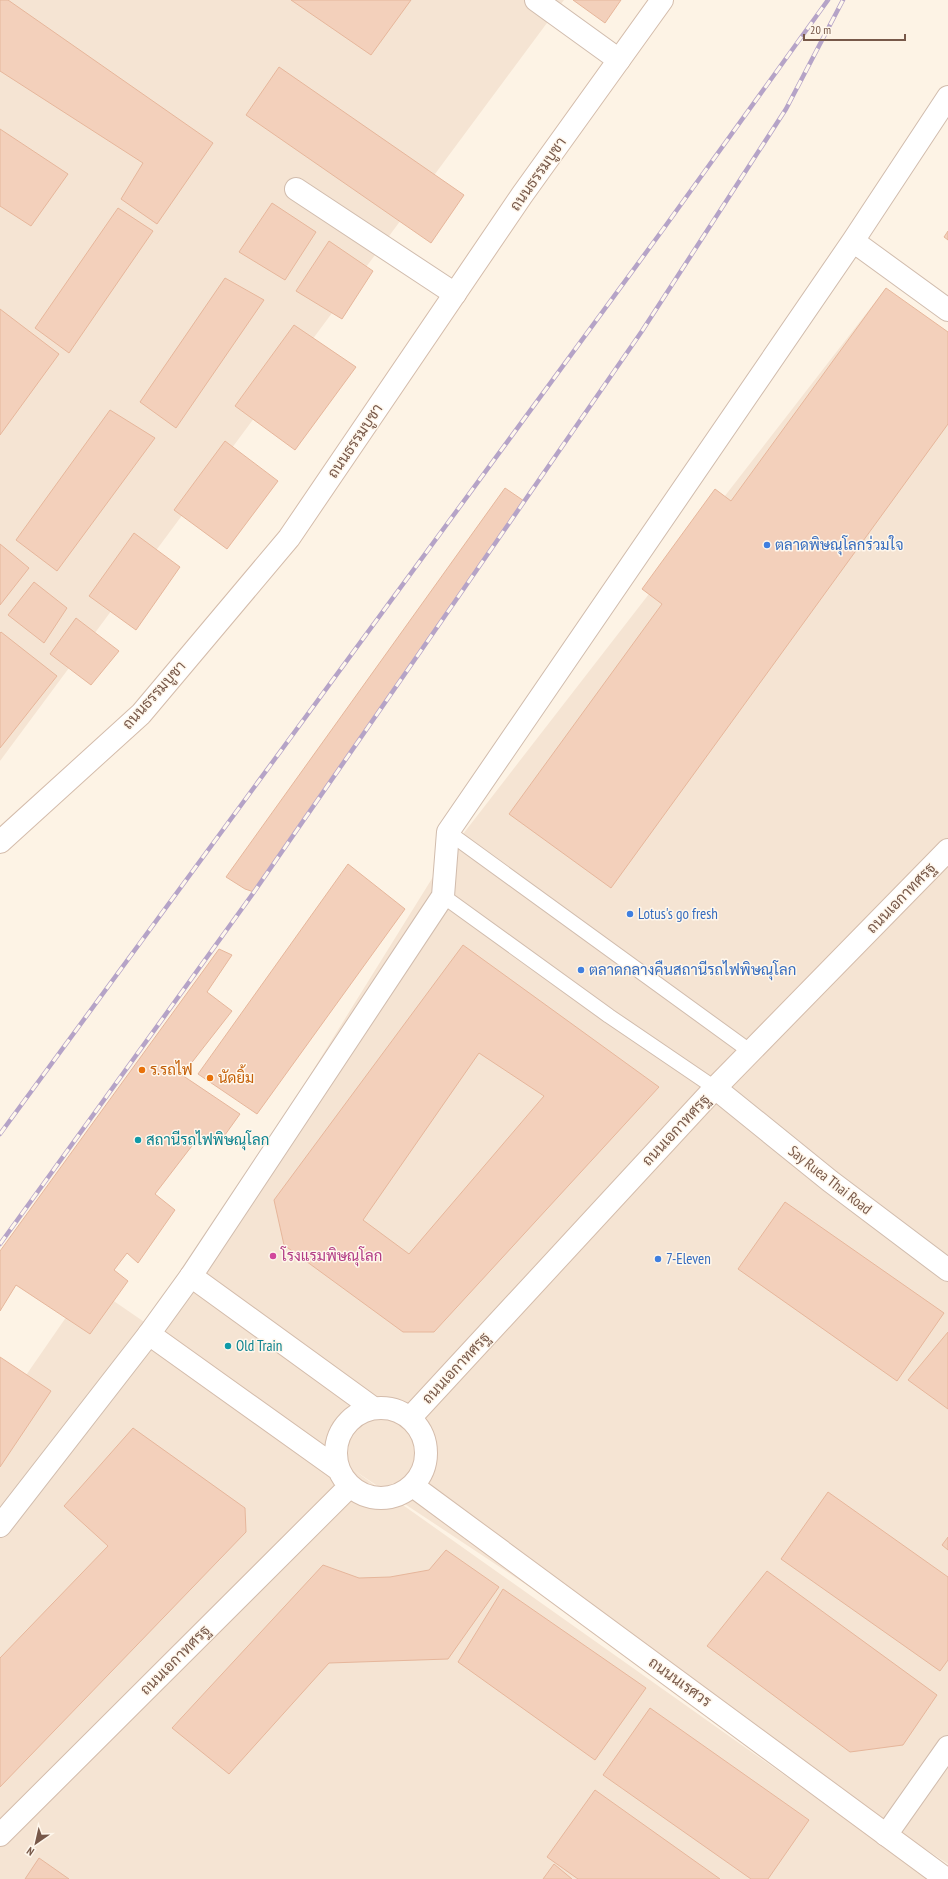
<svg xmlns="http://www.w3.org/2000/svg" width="948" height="1879" font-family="'PT Sans Narrow',Sarabun,sans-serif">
<rect width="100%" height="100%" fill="#fdf3e5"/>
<!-- residential -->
<path fill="#f5e4d3" d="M0,0h564l-564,761z
M886,288l62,65v1511l-596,-395 579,410h-931v-466l89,-129 64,44 293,-472z"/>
<!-- building -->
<path fill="#f3d0bb" stroke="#e6b69b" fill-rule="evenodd" d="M0,0h8l205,143 -56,81 -36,-25 22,-36 -143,-92z
M291,0h120l-40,55z
M573,0h48l-16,23z
M279,67l185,128 -33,48 -185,-128z
M0,129l68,45 -37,52 -31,-20z
M272,203l44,29 -31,48 -46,-28z
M118,208l35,23 -84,122 -34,-25z
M948,231v9l-4,-3z
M329,241l44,30 -31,48 -46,-28z
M225,278l39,22 -88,128 -36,-26z
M886,288l62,44v92l-337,464 -102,-74 153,-210 -20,-15 73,-100 16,12z
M0,309l59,45 -59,81z
M294,325l62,42 -61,83 -60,-44z
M110,410l45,28 -98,133 -41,-31z
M225,441l53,40 -51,68 -53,-39z
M505,488l19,13 -270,391 -9,-3 -19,-12z
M134,533l46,34 -44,63 -47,-34z
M0,544l29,24 -29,37z
M34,582l33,26 -23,35 -36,-28z
M76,618l43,33 -28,34 -41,-31z
M1,632l56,44 -57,72v-115z
M348,864l57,45 -148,205 -59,-40z
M463,945l196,142 -225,245h-31l-119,-87 -10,-45zM479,1053l65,43 -135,158 -46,-34z
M219,949l13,6 -25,37 25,19 -50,64 58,39 -23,32 -16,-12 -46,60 20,16 -37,53 -11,-10 -13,17 14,11 -38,53 -74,-49 -16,26v-60z
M785,1202l159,111 -47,68 -159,-112z
M948,1332v77l-40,-29z
M0,1357l51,34 -51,76z
M133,1428l112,80 1,24 -246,255v-129l108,-112 -44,-40z
M828,1492l120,85v83l-8,11 -159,-112z
M948,1537v13l-6,-5z
M446,1550l53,37 -51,72 -119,4 -100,111 -57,-46 151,-163 36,13 31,-1 39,-7z
M767,1571l170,124 -34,50 -53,7 -143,-106z
M503,1589l143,99 -51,72 -137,-98z
M650,1708l159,112 -41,59h-17l-148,-104z
M595,1790l125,89h-142l-31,-22z
M39,1858l30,21h-44z
M554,1864l18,15h-29z"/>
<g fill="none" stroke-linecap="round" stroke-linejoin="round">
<defs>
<path id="service" d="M448,832l303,220
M443,896l166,120 106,72"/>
<path id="minor" d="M536,0l83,60
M296,189l159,105
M715,1088l115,93 118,89
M886,1835l62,-88"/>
<path id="tertiary" d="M853,241l95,69
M0,1526l149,-192 42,-58 252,-380 5,-64 405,-591 95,-144"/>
<path id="secondary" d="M0,842l141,-128 148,-176 233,-343 140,-195
M191,1276l182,132
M149,1334l189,135
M336 1453a45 45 0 1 1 90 0a45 45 0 1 1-90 0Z
M410,1418l305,-330 233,-238
M413,1486l533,393
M0,1835l350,-349"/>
</defs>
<!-- service casing -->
<use href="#service" stroke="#d1bcad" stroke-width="16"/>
<!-- minor casing -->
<use href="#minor" stroke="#d1bcad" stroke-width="24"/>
<!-- tertiary casing -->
<use href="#tertiary" stroke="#d1bcad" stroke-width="24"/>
<!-- secondary casing -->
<use href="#secondary" stroke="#d4bcab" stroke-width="24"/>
<!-- service -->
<use href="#service" stroke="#fff" stroke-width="14"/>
<!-- minor -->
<use href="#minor" stroke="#fff" stroke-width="22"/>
<!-- tertiary -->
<use href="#tertiary" stroke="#fff" stroke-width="22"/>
<!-- secondary -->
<use href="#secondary" stroke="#fff" stroke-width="22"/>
<defs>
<path id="rail" d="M0,1134l664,-906 164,-228
M0,1244l254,-352 388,-561 144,-222 57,-109"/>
</defs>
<!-- rail casing -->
<use href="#rail" stroke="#b5a3c7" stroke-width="4.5"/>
<!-- rail -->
<use href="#rail" stroke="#fff7ec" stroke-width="3" stroke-dasharray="9" stroke-linecap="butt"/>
</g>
<!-- markers -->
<g fill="#3f7fe0" stroke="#fff7ec" stroke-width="1.5">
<circle cx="767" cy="545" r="4"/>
<circle cx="630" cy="914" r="4"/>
<circle cx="581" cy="970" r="4"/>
<circle cx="658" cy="1259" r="4"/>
</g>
<g fill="#e8710a" stroke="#fff7ec" stroke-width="1.5">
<circle cx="142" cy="1070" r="4"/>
<circle cx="210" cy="1078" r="4"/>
</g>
<g fill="#0f9aa8" stroke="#fff7ec" stroke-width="1.5">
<circle cx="138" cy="1140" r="4"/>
<circle cx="228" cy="1346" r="4"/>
</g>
<circle fill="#d1479c" stroke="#fff7ec" stroke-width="1.5" cx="273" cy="1256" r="4"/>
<g text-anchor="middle" stroke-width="3" stroke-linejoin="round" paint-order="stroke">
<!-- street labels -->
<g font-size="15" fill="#775849" stroke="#fff7ec">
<text transform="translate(538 174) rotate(-55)" y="5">ถนนธรรมบูชา</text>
<text transform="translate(355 441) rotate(-56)" y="5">ถนนธรรมบูชา</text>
<text transform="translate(154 695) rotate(-48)" y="5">ถนนธรรมบูชา</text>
<text transform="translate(901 898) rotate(-46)" y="5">ถนนเอกาทศรฐ</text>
<text transform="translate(676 1130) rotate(-47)" y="5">ถนนเอกาทศรฐ</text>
<text transform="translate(830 1180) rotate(38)" y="5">Say Ruea Thai Road</text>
<text transform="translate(456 1368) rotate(-47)" y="5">ถนนเอกาทศรฐ</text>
<text transform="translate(175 1660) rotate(-45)" y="5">ถนนเอกาทศรฐ</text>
<text transform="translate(680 1682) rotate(36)" y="5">ถนนนเรศวร</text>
</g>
<!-- shop labels -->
<g font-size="15" fill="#366cbe" stroke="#fff7ec" text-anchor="start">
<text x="775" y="550">ตลาดพิษณุโลกร่วมใจ</text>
<text x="638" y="919">Lotus's go fresh</text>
<text x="589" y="975">ตลาดกลางคืนสถานีรถไฟพิษณุโลก</text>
<text x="666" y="1264">7-Eleven</text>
</g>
<!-- food labels -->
<g font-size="15" fill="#c56008" stroke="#fff7ec" text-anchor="start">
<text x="150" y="1075">ร.รถไฟ</text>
<text x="218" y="1083">นัดยิ้ม</text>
</g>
<!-- culture labels -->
<g font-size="15" fill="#0d838f" stroke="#fff7ec" text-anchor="start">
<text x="146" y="1145">สถานีรถไฟพิษณุโลก</text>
<text x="236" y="1351">Old Train</text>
</g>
<!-- hotel labels -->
<g font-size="15" fill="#b23c85" stroke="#fff7ec" text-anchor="start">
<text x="281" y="1261">โรงแรมพิษณุโลก</text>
</g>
</g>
<!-- north arrow -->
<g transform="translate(36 1843) rotate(214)" stroke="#fff7ec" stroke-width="3" paint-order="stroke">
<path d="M0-3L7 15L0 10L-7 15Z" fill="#775849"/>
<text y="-6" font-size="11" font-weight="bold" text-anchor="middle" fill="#775849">N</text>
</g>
<!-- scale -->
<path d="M804 34v6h101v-6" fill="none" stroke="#775849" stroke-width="2"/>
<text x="810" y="34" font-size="12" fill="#775849" stroke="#fff7ec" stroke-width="3" paint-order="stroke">20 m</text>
</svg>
